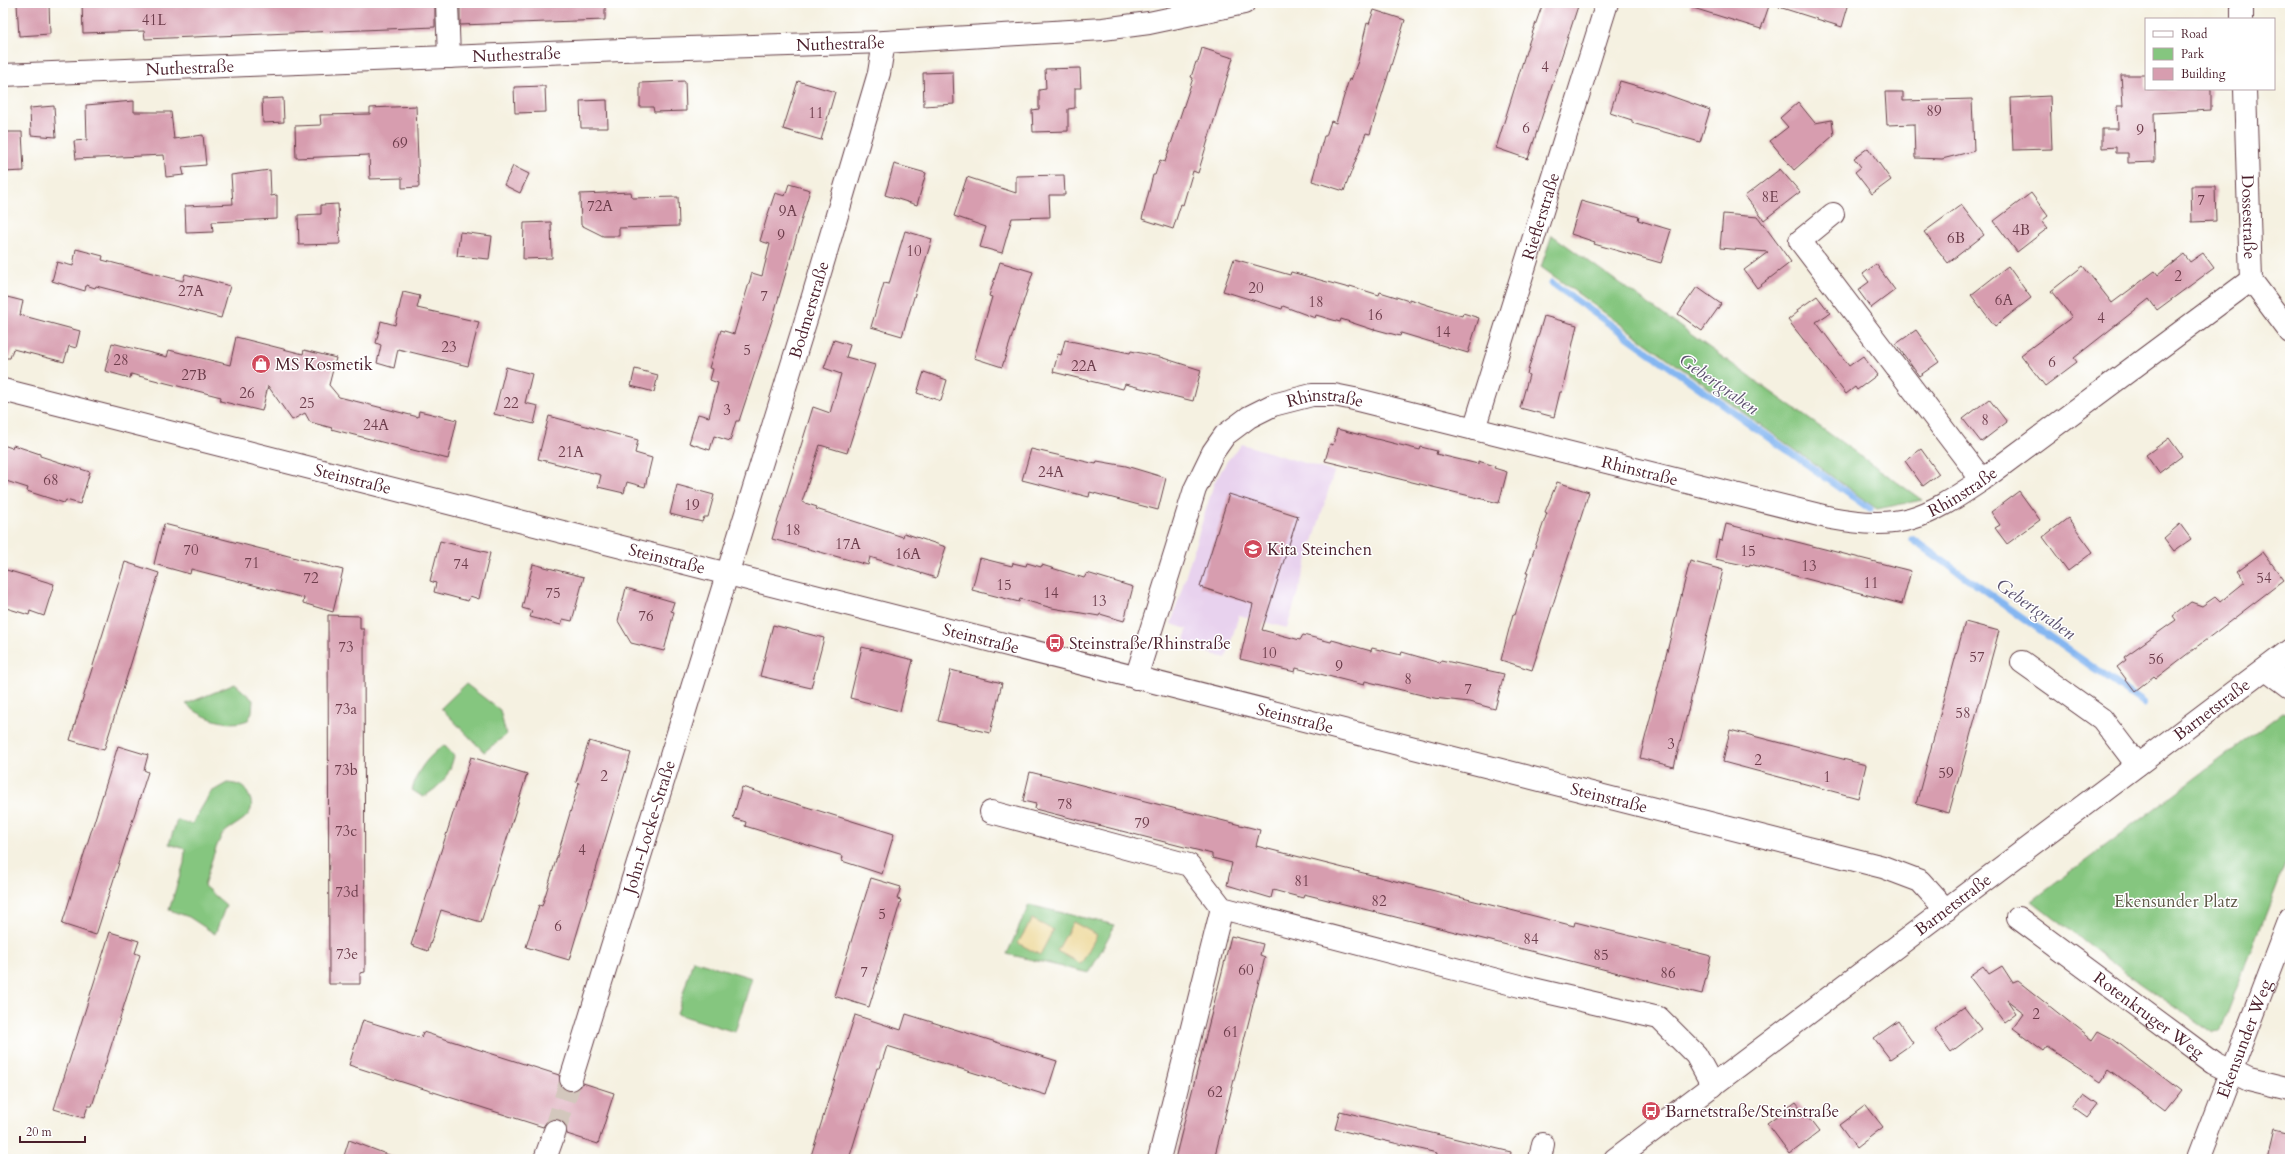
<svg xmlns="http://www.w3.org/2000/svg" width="2293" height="1162" font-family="Cardo,serif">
<rect width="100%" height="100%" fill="#fff"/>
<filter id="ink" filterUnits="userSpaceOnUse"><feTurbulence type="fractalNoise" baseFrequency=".025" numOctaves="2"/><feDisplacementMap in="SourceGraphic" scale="8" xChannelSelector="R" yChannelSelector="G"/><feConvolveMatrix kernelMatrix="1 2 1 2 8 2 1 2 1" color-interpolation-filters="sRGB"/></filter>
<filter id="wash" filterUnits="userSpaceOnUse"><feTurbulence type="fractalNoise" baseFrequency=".012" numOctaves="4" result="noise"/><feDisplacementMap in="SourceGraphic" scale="16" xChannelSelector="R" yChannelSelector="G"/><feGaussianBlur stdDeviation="0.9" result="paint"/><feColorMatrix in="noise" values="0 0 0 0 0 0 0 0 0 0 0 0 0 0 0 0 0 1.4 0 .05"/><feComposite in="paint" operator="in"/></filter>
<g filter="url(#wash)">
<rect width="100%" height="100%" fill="#f5f1e1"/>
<!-- built -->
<path fill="#e8d2ee" d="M1242,444l92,28 -47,156 -48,-13 -13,43 -42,-12 3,-17 -16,-5 43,-141 13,-22z"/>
<!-- green -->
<path fill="#85c67f" stroke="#687255" d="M1552,235l370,265 -45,9 -336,-242z
M235,684l18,16 -1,12 -4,8c-20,8 -46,-2 -62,-16z
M466,684l34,26 6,25 -22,17 -43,-44z
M2283,712l7,2v138l-70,180 -7,1 -93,-64 -88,-68z
M444,745l10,11c-6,22 -12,29 -31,41l-11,-7c6,-22 15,-32 32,-45z
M227,783c11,1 17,2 22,13 12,23 -21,28 -28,41 -8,15 -12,33 -17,49l22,19 -11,29 -26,-17 -20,-7 15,-47 1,-14 -16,-5 8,-24 15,4 19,-32z
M1029,905l86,20 -26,48 -82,-19z
M693,960l59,18 -17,54 -58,-18z"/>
<!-- sand -->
<path fill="#eeda9e" stroke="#9c7c64" d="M1032,919l21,11 -13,25 -22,-12z
M1073,922l24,13 -16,29 -24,-13z"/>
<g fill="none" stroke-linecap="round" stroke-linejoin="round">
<!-- stream -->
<path stroke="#84b6f1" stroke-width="7" d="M1552,283l318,226
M1912,539l231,164"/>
</g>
<g id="blocks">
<!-- building -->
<path fill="#d79daf" d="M27,3h22l1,31 -31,2 -2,-32z
M82,3h353v24l-290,12 -1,-8 -61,2z
M460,3h145v17l-145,5z
M1543,3h36l-51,156 -32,-11 32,-103z
M1691,3h79l-9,26 -71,-22z
M1779,3h70l-7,24 -63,-20z
M1374,10l31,10 -35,114 -4,-1 -22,58 -32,-10 12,-45h2l5,-15 5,2 13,-44 2,1 7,-19 9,-38 2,1z
M1202,48l31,10 -35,115 -5,-2 -10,34 -2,-1 -8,25 -31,-10 11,-44h2l5,-15 5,2 28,-84 -2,-1 5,-15h2z
M1080,68l1,20h-6v20l-7,1v22l-35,1 -1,-22 7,-1v-19l7,-1 -1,-20z
M953,72l1,32 -30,2 -1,-33z
M2121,75h25v14h65v21l-57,3 1,49 -27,1v-10h-12v-6l-14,1v-19h16l-1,-23h6z
M685,81l1,30 -32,1 -1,-5h-13v-24z
M798,81l37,11 -14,48 -38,-11z
M1620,81l45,13 45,16 -10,32 -68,-19v-3l-22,-7z
M545,86l1,26 -31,1 -1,-26z
M1885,92h18v9l69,-2 2,52 -32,8 -27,-1 -1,-34 -27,1z
M2050,96l2,53 -39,1 -2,-52z
M283,98l1,24 -21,1 -1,-24z
M607,100l1,28h-27l-1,-27z
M134,101v11h37l3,27 29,-4 3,30 -24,2 2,8 -18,2 -2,-22 -88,4 -2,-18 13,-1 -1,-35z
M1798,102l17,21 17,-3 2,15 -40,35 -24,-29 18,-14 -8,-9z
M54,106l2,31 -25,-2 -1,-27z
M416,106l3,81 -17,1v-10l-32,1 -1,-24 -73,3 -1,-32 26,-1 -1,-10 50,-1v-6z
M3,132h19l2,39 -21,1z
M1868,148l23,32 -19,14 -17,-22 6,-5 -7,-9z
M894,164l32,9 -9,32 -32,-10z
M513,166l16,8 -9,19 -16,-8z
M1780,169l20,23 -36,28 -19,-24z
M270,170l1,26 6,-1v24l-65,3 1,10 -27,1 -1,-27 48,-2 -2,-29z
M1064,175l1,20h-16l1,22 -38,1 -10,35 -22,-6 6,-20 -32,-11 13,-39 49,16v-17z
M789,184l21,6 -37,127 -34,104h-3l-6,20 -16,-5 -4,14 -21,-7 9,-29 11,3 9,-34 -8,-3 3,-11 -4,-1 12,-38 13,4 18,-61 10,3 8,-32 -10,-3 7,-24 8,-24 10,3z
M2191,186h24l1,35 -24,1z
M631,192l1,6 46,-1 1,29 -60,2v8h-16l-22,-11 -1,-31z
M2031,193l17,23 -6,5 6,7 -31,24 -23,-31z
M1581,201l58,16 -1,3 33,10 -10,33 -67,-19 1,-2 -24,-8z
M338,204l2,40 -41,1 -1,-30 23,-1v-9z
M1961,205l23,30 -36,28 -24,-31z
M1723,214l35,3 33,45 -34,26 -13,-18 24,-18 -48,-4z
M551,222l1,36 -29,1 1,-36z
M905,231l27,8 -30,97 -31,-9 13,-44 5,1z
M460,232l32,4 -3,23 -32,-3z
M76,249l27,7 -1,4 81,21 2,-7 45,12 -9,32 -125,-32 -1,2 -9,-3 -1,6 -33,-10 5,-19 16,4z
M2203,253l11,15 -57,42 -8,-11 -75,59 3,4 -32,24 -24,-31 51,-38 -21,-26 32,-25 29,37 43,-32 3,4 26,-21 6,8z
M1234,259l56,16 1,-3 58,16 1,-2 29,9 1,-3 29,9v-2l53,17 1,-3 16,5 -11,35 -67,-20 -1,3 -26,-7v1l-33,-11 -1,3 -24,-7 -1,3 -32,-12 -1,3 -59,-18z
M1000,262l33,10 -31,95 -28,-9 18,-61 -3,-1z
M1876,264l19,26 -24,18 -13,-18 11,-8 -6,-8z
M2008,266l23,32 -36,28 -24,-31z
M1697,287l24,17 -19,27 -24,-17z
M403,292l17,4 -3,12 62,14 -11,44 -70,-17 -4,19 -17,-5 4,-18 -5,-2 5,-22 14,4z
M3,296l20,5 -3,14 60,16 -4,17 -7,-2 -5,16 -51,-13 -3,9h-7z
M1817,296l13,17 -14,9 33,44 14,-10 14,19 -20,15 -2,-3 -9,7 -58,-74 10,-8 -1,-2z
M1544,316l33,9 -15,67h-2l-6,25 -34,-9 9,-33 -2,-1z
M1916,330l23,32 -20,14 -23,-32z
M236,337l67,17 1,-4 32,8 -7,27 10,12 79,20 1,-6 38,9 -9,39 -117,-30 1,-1 -22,-6 -5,-9 -13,7 -24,-34 -6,25 -42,-10 1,-4 -90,-23 -1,4 -25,-7 7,-28 55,14 2,-7 61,15z
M834,340l16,5 -4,12 29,8 -28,88 -27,-8 -18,57 15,5 -1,2 87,28 1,-4 42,14 -10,31 -66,-21 -2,8 -96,-26 41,-132 17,6 11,-39 -17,-6z
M1065,340l65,13 1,-2 29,6 41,13 -8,31 -68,-17 -2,5 -70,-17 5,-18 3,1z
M506,367l26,7 -7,29 13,3 -4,18 -40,-10z
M635,369l23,6 -4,17 -23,-6z
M924,372l23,8 -6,21 -24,-8z
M1989,399l18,23 -26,20 -18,-23z
M549,416l89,24 -3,13 17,5 -7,29 -18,-5 -3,11 -26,-6 3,-12 -63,-16z
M1337,429l83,21 1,-3 16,4 -1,3 42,10v-3l17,5 -1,2 13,4 -8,31 -174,-42 5,-17 3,1z
M2169,438l13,18 -23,17 -13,-18z
M3,445l9,3 1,-3 27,9v2l50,16 -10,32 -14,-4 -2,3 -37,-12 1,-3 -25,-8z
M1031,449l65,15 1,-3 29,5 40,12 -8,32 -68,-18 -1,5 -67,-17z
M1921,449l18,25 -16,12 -18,-25z
M1557,482l32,10 -57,178 -31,-10 12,-46 2,1 13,-42h-2l21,-60 -2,-1z
M677,485l37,10 -6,22h-4l-2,5 -32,-8z
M2019,491l21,29 -33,24 -12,-16 5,-3 -9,-13z
M1229,494l69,22 -36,114 38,10 3,-5 28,7 1,-2 39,11 1,-3 29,7 1,-3 38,11 1,-3 63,14 -9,35 -26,-7 -35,-4 -69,-17 -1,4 -68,-17 -1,4 -55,-13 13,-55 -53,-17z
M2068,518l25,34 -25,19 -25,-34z
M164,524l179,46 -10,42 -30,-9 1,-5 -113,-29 -1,5 -36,-10z
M1726,524l185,47 -9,33 -152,-40 -1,2 -34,-7 4,-19 3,1z
M2180,524l11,15 -17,12 -10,-13z
M440,541l50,12 -11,46 -9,-3 -2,5 -34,-9 2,-9 -6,-2z
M2263,552l21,28 -128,98 -2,-2 -19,15 -18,-24 9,-7 -2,-3 52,-37 -3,-4 18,-14 11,4 13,-9 5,5 25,-20 -8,-11z
M980,558l32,8 1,-3 13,3 1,-3 14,4 1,-2 42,13 3,-5 46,14 -9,34 -24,-7 -1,2 -47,-8 -32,-9 -1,3 -47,-12z
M1690,561l33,9 -49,197 -34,-9z
M125,562l34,11 -55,177 -34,-10z
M533,564l51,13 -12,44 -9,-2 -2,6 -31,-8 2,-6 -10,-3z
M3,569l51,15 -10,32 -14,-5 -1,4 -26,-8z
M626,588l48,14 -3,9 3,1 -10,39 -33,-8 -13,-22z
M328,615l32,1v13h4l1,343 -5,1v11h-31z
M1965,622l34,9 -50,182 -33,-9z
M773,625l51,13 -13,50 -51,-12z
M862,647l51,13 -13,51 -50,-13z
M951,670l51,13 -12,50 -52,-12z
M1730,730l136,35 -8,33 -135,-36z
M589,741l42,12 -62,207 -43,-13 13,-42 3,1 8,-26 29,-97 -3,-1z
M118,746l30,9 -4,15 4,2 -52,163 -34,-11z
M471,757l56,17 -46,148 -40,-12 -13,41 -17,-6z
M1030,772l230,58 -4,16 318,80 1,-4 136,34 -9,38 -398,-100 -1,4 -30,-8 -2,8 -44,-13 5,-22 -20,-5v-4l-177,-45 1,-5 -13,-3z
M742,787l152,47 -12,40 -40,-13 1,-5 -98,-30 1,-4 -13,-4z
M871,878l30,9 -4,12 4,1 -32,107 -35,-11z
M110,932l29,9 -4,12 5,2 -48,151h-4l-4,12 -30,-9z
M1231,936l32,8 -3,11 5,2 -51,202h-39z
M1983,966l6,8 13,-8 11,17 5,-2 74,59 6,-9 15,8 68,52 -16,20 -56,-42 -9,13 -53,-35 -3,4 -31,-23 11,-15 -17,-13 9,13 -12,9 -35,-46z
M1964,1007l17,22 -30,23 -17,-23z
M906,1014l151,47 -11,34 -159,-49 -7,22h-3l-28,91h-39l45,-144 46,15z
M363,1020l58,18 2,-6 136,43 3,12 6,4 11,-3 4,-5 31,10 -16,51 -31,-10 -2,-11 -6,-4 -12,2 -4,6 -194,-62z
M1898,1021l15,22 -23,16 -16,-21z
M2084,1094l14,10 -11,14 -14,-10z
M1796,1102l23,30 -29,22 -23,-31z
M1866,1105l17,22 -27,21 -17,-23z
M1340,1111l171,41 -1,7h-74l1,-6 -102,-24z
M2273,1130l17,4v25h-24z
M349,1140l45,17v2h-51z"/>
</g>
</g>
<g filter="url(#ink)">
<use href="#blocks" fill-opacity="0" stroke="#643e46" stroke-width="1"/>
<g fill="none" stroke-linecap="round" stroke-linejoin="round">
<!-- minor-tunnel -->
<path stroke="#d3c7bd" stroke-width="22" stroke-dasharray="22 11" stroke-linecap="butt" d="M555,1131l16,-52"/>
<defs>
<g id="minor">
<path d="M447,3l2,54"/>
<path d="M2242,3v16"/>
<path id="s1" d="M3,75l619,-25 262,-8 219,-13 46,-6 95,-20"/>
<path id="s2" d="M2245,89l6,191 39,52"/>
<path d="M1833,214l-33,27 182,239"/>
<path id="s3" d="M3,390l1880,477 37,14 26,29"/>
<path id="s4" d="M1474,429l133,-426"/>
<path d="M2022,662l80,57 35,46"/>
<path d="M2266,669l24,18"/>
<path id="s5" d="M1136,678l59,-189 18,-37 12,-17 24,-18 24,-12 39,-10h22l20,4 477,119c70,13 93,1 151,-38l269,-200"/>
<path d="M991,812l198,53 33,43 298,78 139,32 37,37 17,31"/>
<path id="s6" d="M2018,918l196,145 35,17 41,10"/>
<path id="s7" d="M571,1079l237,-766 71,-240 5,-31"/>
<path d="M545,1159l10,-28"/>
<path d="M1159,1159l63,-251"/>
<path d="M1540,1159l3,-15"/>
<path id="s8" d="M1615,1159l675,-509"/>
<path id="s9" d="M2198,1159l92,-241"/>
</g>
</defs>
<!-- minor casing -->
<use href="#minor" stroke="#643e46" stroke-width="24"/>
<!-- minor -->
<use href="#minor" stroke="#fff" stroke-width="22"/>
</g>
</g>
<!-- icons -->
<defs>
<symbol id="shop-disc" viewBox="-11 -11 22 22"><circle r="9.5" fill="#d1495b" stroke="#fff"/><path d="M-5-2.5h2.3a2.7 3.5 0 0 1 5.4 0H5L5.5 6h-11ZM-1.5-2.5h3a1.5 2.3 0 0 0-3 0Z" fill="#fff"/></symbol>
<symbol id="school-disc" viewBox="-11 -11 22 22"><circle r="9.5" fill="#d1495b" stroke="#fff"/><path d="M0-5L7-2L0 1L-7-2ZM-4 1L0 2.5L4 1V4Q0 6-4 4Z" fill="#fff"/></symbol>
<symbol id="bus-disc" viewBox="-11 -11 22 22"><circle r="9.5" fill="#d1495b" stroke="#fff"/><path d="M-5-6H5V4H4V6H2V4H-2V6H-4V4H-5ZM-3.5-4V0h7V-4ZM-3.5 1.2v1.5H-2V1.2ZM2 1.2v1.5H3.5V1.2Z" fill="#fff"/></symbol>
</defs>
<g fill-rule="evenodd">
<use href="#shop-disc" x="250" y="353" width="22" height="22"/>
<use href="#school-disc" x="1242" y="538" width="22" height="22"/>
<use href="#bus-disc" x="1044" y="632" width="22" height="22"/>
<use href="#bus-disc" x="1640" y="1100" width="22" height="22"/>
</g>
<g text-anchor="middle" stroke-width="3" stroke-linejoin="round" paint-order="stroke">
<!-- number labels -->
<g font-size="15" fill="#6d3e4c">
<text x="154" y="25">41L</text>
<text x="1545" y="72">4</text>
<text x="1934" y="116">89</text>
<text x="816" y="118">11</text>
<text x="1526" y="133">6</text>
<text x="2140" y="135">9</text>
<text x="400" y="148">69</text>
<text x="1770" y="202">8E</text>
<text x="2201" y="205">7</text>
<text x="600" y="211">72A</text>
<text x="788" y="216">9A</text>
<text x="2021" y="235">4B</text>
<text x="781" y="240">9</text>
<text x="1956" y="243">6B</text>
<text x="914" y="256">10</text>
<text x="2178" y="281">2</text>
<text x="1256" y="293">20</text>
<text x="191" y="296">27A</text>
<text x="764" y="301">7</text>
<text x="2004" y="305">6A</text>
<text x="1316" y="307">18</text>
<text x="1375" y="320">16</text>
<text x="2101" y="323">4</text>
<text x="1443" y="337">14</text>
<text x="449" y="352">23</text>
<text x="747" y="355">5</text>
<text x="121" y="365">28</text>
<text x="2052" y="367">6</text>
<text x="1084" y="371">22A</text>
<text x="194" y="380">27B</text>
<text x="247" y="398">26</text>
<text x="307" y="408">25</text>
<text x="511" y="408">22</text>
<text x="727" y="415">3</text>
<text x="1985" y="425">8</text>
<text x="376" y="430">24A</text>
<text x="571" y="457">21A</text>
<text x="1051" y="477">24A</text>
<text x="51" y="485">68</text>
<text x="692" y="510">19</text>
<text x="793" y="535">18</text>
<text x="848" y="549">17A</text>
<text x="191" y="555">70</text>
<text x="1748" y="556">15</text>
<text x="908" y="559">16A</text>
<text x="252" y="568">71</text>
<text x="461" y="569">74</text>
<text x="1809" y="571">13</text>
<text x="311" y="583">72</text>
<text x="2264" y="583">54</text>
<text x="1871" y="588">11</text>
<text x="1004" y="590">15</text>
<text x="553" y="598">75</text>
<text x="1051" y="598">14</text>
<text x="1099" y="606">13</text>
<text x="646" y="621">76</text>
<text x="346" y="652">73</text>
<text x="1269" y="658">10</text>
<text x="1977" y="662">57</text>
<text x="2156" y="664">56</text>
<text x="1339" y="671">9</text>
<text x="1408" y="684">8</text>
<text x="1468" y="694">7</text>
<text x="346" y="714">73a</text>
<text x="1963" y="718">58</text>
<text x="1671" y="749">3</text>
<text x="1758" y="765">2</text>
<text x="346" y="775">73b</text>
<text x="1946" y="778">59</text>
<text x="604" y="781">2</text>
<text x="1827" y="782">1</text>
<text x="1065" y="809">78</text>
<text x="1142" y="828">79</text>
<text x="346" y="836">73c</text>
<text x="582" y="855">4</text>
<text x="1302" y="886">81</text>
<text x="347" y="897">73d</text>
<text x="1379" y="906">82</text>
<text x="882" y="919">5</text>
<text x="558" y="931">6</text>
<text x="1531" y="944">84</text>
<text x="347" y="959">73e</text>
<text x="1601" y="960">85</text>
<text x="1246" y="975">60</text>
<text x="864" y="977">7</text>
<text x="1668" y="978">86</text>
<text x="2036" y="1019">2</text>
<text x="1231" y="1037">61</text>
<text x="1215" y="1097">62</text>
</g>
<!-- street labels -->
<g font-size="17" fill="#4a1f2b" stroke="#fff">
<text dy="6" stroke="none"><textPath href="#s1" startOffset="838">Nuthestraße</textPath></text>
<text dy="6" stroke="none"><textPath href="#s1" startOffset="514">Nuthestraße</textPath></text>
<text dy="6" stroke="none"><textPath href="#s1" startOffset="187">Nuthestraße</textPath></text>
<text dy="6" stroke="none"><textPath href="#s4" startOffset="223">Rieflerstraße</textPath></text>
<text dy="6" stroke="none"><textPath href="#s2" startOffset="128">Dossestraße</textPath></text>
<text dy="6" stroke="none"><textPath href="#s7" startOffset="805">Bodmerstraße</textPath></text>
<text dy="6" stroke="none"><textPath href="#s5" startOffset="370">Rhinstraße</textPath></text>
<text dy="6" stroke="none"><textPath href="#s5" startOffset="694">Rhinstraße</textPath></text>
<text dy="6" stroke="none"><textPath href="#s3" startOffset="361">Steinstraße</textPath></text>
<text dy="6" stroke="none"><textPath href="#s5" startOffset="1030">Rhinstraße</textPath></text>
<text dy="6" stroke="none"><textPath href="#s3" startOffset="685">Steinstraße</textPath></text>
<text dy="6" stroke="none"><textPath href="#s3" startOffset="1009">Steinstraße</textPath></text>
<text dy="6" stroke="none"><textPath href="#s8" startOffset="747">Barnetstraße</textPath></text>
<text dy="6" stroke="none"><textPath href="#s3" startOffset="1333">Steinstraße</textPath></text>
<text dy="6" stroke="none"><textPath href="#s3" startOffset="1657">Steinstraße</textPath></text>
<text dy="6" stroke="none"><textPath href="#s7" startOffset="264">John-Locke-Straße</textPath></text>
<text dy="6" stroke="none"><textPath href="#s8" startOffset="423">Barnetstraße</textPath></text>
<text dy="6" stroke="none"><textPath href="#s6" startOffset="163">Rotenkruger Weg</textPath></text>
<text dy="6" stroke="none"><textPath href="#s9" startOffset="129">Ekensunder Weg</textPath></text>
</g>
<!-- poi labels -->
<g font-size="17" fill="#4a1f2b" stroke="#fff" text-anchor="start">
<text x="275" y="370">MS Kosmetik</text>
<text x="1267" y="555">Kita Steinchen</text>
<text x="1069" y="649">Steinstraße/Rhinstraße</text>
<text x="1665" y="1117">Barnetstraße/Steinstraße</text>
</g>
<!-- park labels -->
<g font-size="17" fill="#5f5948" stroke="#fff">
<text x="2176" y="907">Ekensunder Platz</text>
</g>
<!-- water labels -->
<g font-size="18" font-style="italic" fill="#5e5470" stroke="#fff">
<text transform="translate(1719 384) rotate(35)" y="6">Gebertgraben</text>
<text transform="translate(2036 609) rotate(35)" y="6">Gebertgraben</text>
</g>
</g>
<!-- margin -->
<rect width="2293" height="1162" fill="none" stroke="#fff" stroke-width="16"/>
<!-- legend -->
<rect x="2145" y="18" width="130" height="72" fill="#ffffff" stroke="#b7a5aa"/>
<rect x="2153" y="31" width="20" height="6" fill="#ffffff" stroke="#b7a5aa"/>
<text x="2181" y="38" font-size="12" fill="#4a1f2b">Road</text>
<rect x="2153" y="48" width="20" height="12" fill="#85c67f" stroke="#b7a5aa"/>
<text x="2181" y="58" font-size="12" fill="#4a1f2b">Park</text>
<rect x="2153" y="68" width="20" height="12" fill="#d79daf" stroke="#b7a5aa"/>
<text x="2181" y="78" font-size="12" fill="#4a1f2b">Building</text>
<!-- scale -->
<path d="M20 1136v6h65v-6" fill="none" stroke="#4a1f2b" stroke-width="2"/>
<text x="26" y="1136" font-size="12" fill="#4a1f2b" stroke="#ffffff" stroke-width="3" paint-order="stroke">20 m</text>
</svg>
